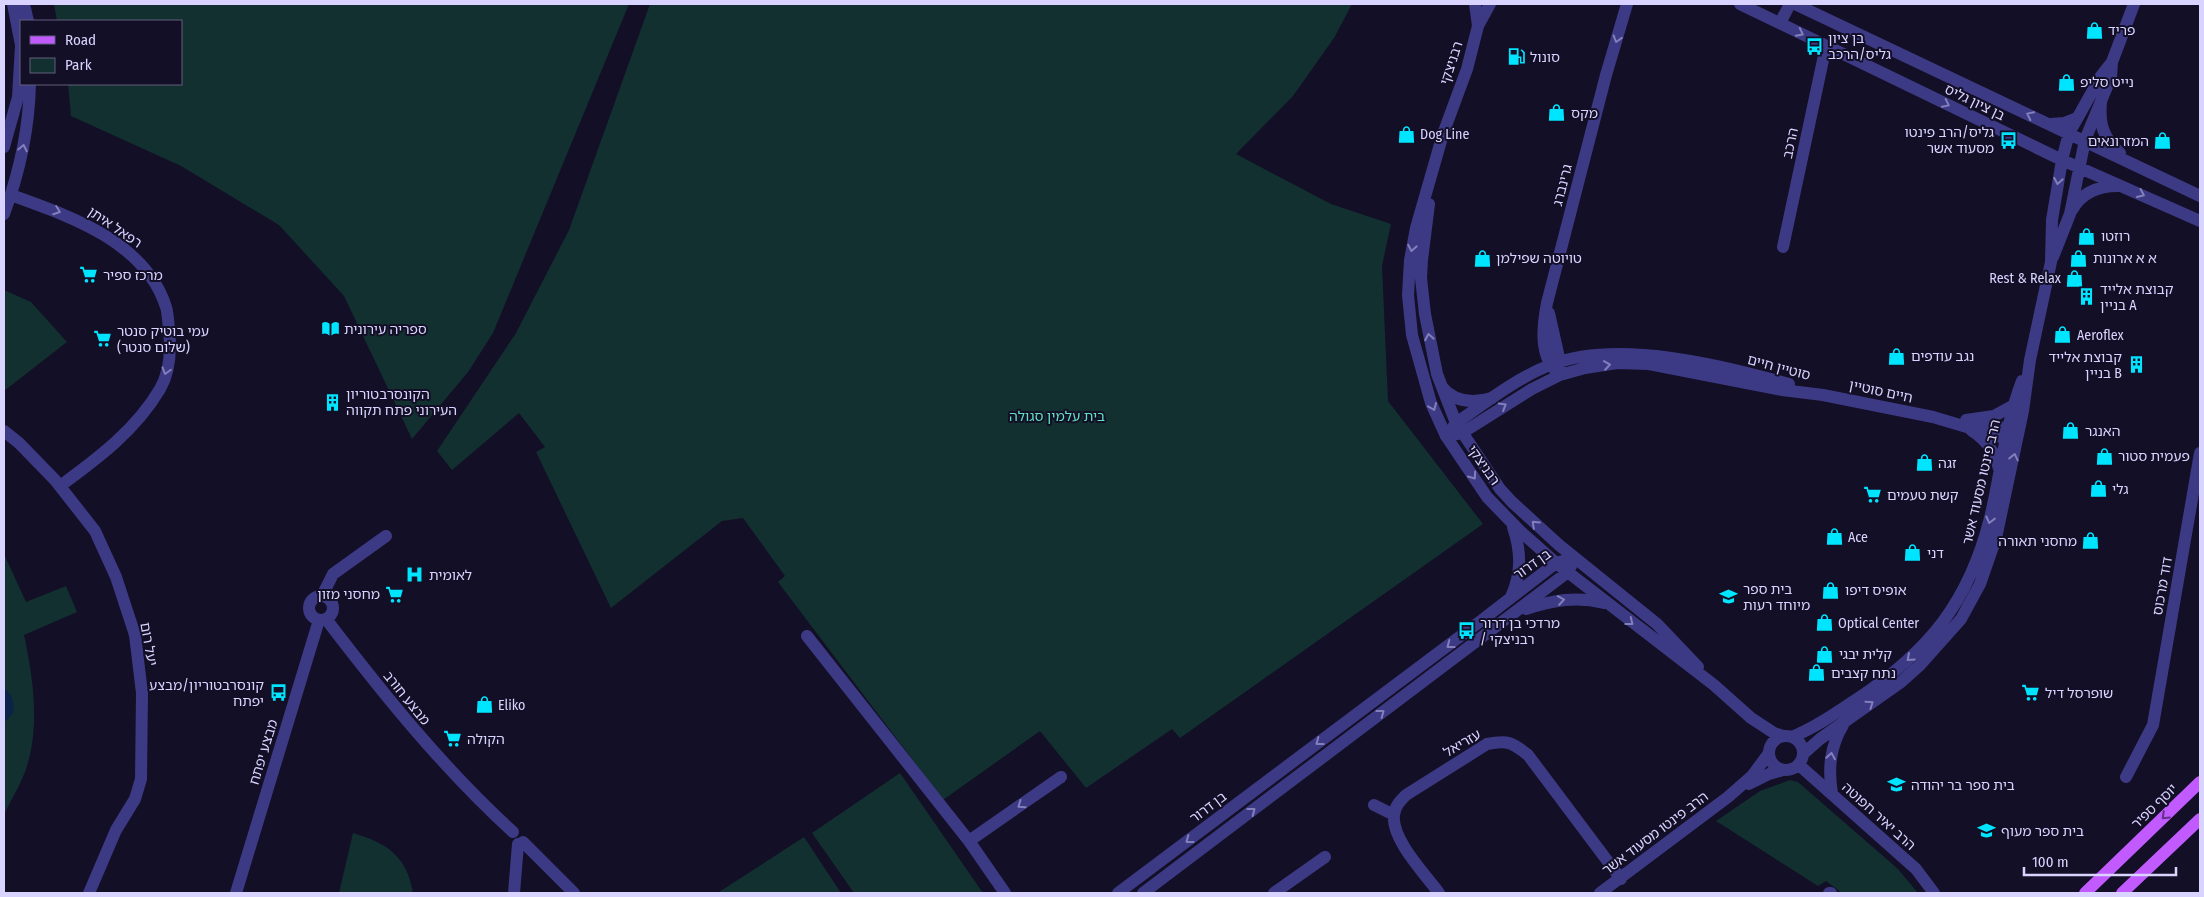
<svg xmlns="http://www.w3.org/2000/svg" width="2204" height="897" font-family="'Fira Sans Condensed','Noto Sans Hebrew',sans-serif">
<rect width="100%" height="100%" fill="#130f26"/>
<!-- green -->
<path fill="#12302f" d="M54,4h575l-136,329 -25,39 -56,67 -68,-143 -65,-71 -98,-59 -110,-50 -3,-32h113v-63h-124z
M650,4h702l-18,34 -41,58 -57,58 95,50 60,20 -9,42 6,135 95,123 -303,214 -8,-9 -86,59 -46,-57 -97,69 -165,-218 7,-6 -42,-58 -21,3 -111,87 -75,-156 9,-5 -26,-34 -67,57 -15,-19 79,-118 53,-103z
M4,290l27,12 36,40 -63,49z
M4,554l22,48 40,-16 11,26 -53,23c9,42 16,89 3,131 -5,17 -16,33 -23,49z
M900,773l83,120h-129l-42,-60z
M1790,780l8,2 100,87 20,24h-76l-16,-12 -8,5 -102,-65 44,-30z
M353,833c34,10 54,23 60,60h-74z
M804,837l37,56h-121l-1,-1z"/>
<!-- water -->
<path fill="#0c2248" d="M4,688c12,10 14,25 0,34z"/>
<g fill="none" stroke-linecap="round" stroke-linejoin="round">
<!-- minor -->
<path stroke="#3d3a85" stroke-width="12" d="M1780,23l10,-19
M2073,126l28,-50 11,-14
M2085,140l26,-63 1,-15 22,-58
M11,195c58,21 134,46 155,112 2,6 2,15 3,22 2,19 1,43 -9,60 -24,41 -63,70 -100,97
M1783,247l43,-201
M1549,313l11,49v7
M1555,370c-16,-17 -12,-46 -8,-67l59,-228 21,-71
M1968,421l41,8 7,4
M4,431l15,12 36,37 40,51 21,46 19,58 7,58 -1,86 -6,20 -19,31 -27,63
M1450,431l6,-8c30,-21 61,-45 94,-58 68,-26 171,0 239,19
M1446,436l16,-3 70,-44 28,-14 25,-7 32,-5 32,1 133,26 41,5 110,22 74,22 8,-3
M309 608a12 12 0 1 1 24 0a12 12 0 1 1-24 0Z
M322,596l11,-22 53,-38
M326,619c58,76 117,149 187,213
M807,636l162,205
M2126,777l27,-52 47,-272
M1749,784l20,-10 14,-4
M1374,805l20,10
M523,842l51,51
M236,893l83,-273
M514,893l4,-49
M1005,893l-36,-52 92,-64
M1274,893l51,-36
M1439,893c-14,-19 -48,-54 -45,-78 1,-9 6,-14 12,-20l81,-51c20,-4 25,-2 41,11l93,124
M1600,893l128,-96 24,-21 17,-23
M1829,893h2"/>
<!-- tertiary -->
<path stroke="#3d3a85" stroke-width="12" d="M24,4l4,17
M1475,4l3,22
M1490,4l-12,22 -11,43 -24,65 -27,94 -6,32 -2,35 4,40 19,68 15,33 41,61 33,34 36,32 158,122 37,33 23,15 9,3
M1740,4l322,156 138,61
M1795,4l405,192
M2101,102c-2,22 2,36 19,51
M2051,124l13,-1 13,-5
M4,147l14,-50 3,-52 -8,-41
M1429,204l-7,56 -1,18 4,36 12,60 19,49 44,66 12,13 47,43 98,79 41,43
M2072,210c10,-18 27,-24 46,-24
M4,214c16,-43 25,-85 26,-130
M2053,257l17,-43 15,-74
M1442,387c13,16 32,16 50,11
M1966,420l28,-4 20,-11
M1971,430c15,10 24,21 28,39
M1511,597c11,-24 10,-46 2,-70
M1526,609c27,-9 51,-13 78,-6
M1769 753a17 17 0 1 1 34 0a17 17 0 1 1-34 0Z
M1792,737c24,-10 44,-24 65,-38 72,-48 112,-97 133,-181 11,-45 15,-93 32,-137
M1803,754l17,-15 81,-57 19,-17 41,-46 19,-35 16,-46 27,-127 7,-51 21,-98 1,-42 10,-60 7,-27
M1799,765l117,104 18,24
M1832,794c-4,-26 -2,-47 11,-69
M1118,893l364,-273 74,-57 7,-2
M1143,893l425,-321 3,-6"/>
<!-- primary -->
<path stroke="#c25bff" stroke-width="12" d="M2085,893l115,-111
M2122,893l78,-74"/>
</g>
<!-- one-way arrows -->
<defs><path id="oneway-chevron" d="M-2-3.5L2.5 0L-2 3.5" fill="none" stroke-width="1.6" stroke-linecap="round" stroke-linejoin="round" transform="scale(1.25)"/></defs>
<g stroke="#837fbc">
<use href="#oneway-chevron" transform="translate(1800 33) rotate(27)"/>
<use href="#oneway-chevron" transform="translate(1617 39) rotate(107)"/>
<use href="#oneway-chevron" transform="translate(1946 104) rotate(26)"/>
<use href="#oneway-chevron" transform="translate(2030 115) rotate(-154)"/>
<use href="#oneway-chevron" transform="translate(23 148) rotate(-79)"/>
<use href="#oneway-chevron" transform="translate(2058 181) rotate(100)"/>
<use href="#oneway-chevron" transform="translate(2141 194) rotate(24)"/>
<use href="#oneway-chevron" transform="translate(57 211) rotate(20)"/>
<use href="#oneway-chevron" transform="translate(1412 248) rotate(100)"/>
<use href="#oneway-chevron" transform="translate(1429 337) rotate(-100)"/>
<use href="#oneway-chevron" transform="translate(1607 365) rotate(-8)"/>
<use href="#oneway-chevron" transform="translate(166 371) rotate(106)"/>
<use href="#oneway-chevron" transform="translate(1503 406) rotate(-31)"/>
<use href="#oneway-chevron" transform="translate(1433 407) rotate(67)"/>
<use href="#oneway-chevron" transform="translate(2014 457) rotate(-78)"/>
<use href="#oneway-chevron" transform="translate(1473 476) rotate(55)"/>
<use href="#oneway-chevron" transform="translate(1990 520) rotate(104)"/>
<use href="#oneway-chevron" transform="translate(1535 524) rotate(-137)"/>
<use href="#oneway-chevron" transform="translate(1561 600) rotate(-9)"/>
<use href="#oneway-chevron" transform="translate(1630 622) rotate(38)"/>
<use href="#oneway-chevron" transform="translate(1450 645) rotate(143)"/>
<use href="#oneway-chevron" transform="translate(1910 658) rotate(138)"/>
<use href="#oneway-chevron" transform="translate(1870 704) rotate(-35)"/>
<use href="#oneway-chevron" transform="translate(1381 713) rotate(-37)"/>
<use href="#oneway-chevron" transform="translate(1319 742) rotate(143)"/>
<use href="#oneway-chevron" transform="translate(1831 756) rotate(-81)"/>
<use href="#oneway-chevron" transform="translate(1021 805) rotate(145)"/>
<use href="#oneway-chevron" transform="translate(1252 811) rotate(-37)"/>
<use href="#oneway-chevron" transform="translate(1189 840) rotate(143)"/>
</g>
<use stroke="#623188" href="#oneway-chevron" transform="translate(2165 816) rotate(136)"/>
<!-- icons -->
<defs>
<symbol id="shop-bare" viewBox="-9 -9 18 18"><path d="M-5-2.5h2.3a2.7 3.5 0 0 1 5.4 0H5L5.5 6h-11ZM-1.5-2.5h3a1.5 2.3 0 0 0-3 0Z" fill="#00e5ff" stroke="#130f26" stroke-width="2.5" paint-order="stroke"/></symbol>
<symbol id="bus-bare" viewBox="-9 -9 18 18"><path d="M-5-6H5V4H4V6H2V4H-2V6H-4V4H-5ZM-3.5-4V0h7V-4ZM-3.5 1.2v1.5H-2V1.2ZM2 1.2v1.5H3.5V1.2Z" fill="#00e5ff" stroke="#130f26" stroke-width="2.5" paint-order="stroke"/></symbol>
<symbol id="fuel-bare" viewBox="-9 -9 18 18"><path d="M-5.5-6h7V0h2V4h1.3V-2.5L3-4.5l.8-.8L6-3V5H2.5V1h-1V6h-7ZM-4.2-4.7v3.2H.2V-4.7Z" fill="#00e5ff" stroke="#130f26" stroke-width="2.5" paint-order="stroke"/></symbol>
<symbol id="supermarket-bare" viewBox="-9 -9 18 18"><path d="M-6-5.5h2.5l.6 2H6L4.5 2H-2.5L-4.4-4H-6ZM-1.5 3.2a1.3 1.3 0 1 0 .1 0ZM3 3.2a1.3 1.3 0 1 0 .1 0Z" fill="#00e5ff" stroke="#130f26" stroke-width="2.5" paint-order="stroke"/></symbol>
<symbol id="building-bare" viewBox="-9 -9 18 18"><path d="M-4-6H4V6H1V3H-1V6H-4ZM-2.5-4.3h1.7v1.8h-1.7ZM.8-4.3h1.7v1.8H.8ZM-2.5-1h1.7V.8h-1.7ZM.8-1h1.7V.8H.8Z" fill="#00e5ff" stroke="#130f26" stroke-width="2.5" paint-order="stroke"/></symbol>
<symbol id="library-bare" viewBox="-9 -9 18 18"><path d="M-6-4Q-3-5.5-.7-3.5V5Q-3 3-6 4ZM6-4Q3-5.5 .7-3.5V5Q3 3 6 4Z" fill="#00e5ff" stroke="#130f26" stroke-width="2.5" paint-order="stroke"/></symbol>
<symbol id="hospital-bare" viewBox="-9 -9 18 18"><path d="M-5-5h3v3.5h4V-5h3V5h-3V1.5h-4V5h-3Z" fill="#00e5ff" stroke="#130f26" stroke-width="2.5" paint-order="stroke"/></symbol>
<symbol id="school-bare" viewBox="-9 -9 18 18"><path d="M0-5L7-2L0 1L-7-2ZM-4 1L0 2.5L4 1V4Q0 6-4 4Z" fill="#00e5ff" stroke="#130f26" stroke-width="2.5" paint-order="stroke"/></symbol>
</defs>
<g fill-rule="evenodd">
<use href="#shop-bare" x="2082" y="18" width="25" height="25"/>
<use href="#bus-bare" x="1802" y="34" width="25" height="25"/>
<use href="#fuel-bare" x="1504" y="44" width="25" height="25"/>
<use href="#shop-bare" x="2054" y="70" width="25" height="25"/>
<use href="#shop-bare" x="1544" y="100" width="25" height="25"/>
<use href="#shop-bare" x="1394" y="122" width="25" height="25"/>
<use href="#bus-bare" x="1996" y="128" width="25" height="25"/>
<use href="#shop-bare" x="2150" y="128" width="25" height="25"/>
<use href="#shop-bare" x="2074" y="224" width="25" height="25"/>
<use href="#shop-bare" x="1470" y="246" width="25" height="25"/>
<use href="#shop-bare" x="2066" y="246" width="25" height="25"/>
<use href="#supermarket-bare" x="76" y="262" width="25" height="25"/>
<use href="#shop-bare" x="2062" y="266" width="25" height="25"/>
<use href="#building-bare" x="2074" y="284" width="25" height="25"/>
<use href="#library-bare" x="318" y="316" width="25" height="25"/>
<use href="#shop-bare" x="2050" y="322" width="25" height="25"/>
<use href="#supermarket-bare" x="90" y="326" width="25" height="25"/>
<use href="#shop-bare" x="1884" y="344" width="25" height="25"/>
<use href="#building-bare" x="2124" y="352" width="25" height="25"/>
<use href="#building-bare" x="320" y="390" width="25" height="25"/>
<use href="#shop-bare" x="2058" y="418" width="25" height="25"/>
<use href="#shop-bare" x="2092" y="444" width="25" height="25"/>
<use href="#shop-bare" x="1912" y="450" width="25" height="25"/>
<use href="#shop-bare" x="2086" y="476" width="25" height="25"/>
<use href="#supermarket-bare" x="1860" y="482" width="25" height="25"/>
<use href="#shop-bare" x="1822" y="524" width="25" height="25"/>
<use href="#shop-bare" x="2078" y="528" width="25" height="25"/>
<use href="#shop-bare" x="1900" y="540" width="25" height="25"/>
<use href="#hospital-bare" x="402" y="562" width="25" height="25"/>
<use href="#shop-bare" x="1818" y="578" width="25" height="25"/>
<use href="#supermarket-bare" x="382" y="582" width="25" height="25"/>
<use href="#school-bare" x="1716" y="584" width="25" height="25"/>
<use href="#shop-bare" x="1812" y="610" width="25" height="25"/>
<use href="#bus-bare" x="1454" y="618" width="25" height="25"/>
<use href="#shop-bare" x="1812" y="642" width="25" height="25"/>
<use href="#shop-bare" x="1804" y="660" width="25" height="25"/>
<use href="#bus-bare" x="266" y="680" width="25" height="25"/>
<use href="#supermarket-bare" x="2018" y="680" width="25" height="25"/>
<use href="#shop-bare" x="472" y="692" width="25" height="25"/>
<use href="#supermarket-bare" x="440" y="726" width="25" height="25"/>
<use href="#school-bare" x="1884" y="772" width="25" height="25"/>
<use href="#school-bare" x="1974" y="818" width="25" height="25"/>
</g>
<g text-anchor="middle" stroke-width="4" stroke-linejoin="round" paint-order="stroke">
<!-- poi labels -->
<g font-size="14" fill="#d9d4ff" stroke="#130f26" text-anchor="start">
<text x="2108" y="35">פריד</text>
<text x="1828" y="43">בן ציון<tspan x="1828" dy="16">גליס/הרכב</tspan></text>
<text x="1530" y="62">סונול</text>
<text x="2080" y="87">נייט סליפ</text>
<text x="1571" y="118">מקס</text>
<text x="1994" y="137" text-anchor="end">גליס/הרב פינטו<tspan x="1994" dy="16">מסעוד אשר</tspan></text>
<text x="1420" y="139">Dog Line</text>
<text x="2149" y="146" text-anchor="end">המזרונאים</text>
<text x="2101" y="241">רוזטו</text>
<text x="1496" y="263">טויוטה שפילמן</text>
<text x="2093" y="263">א א ארונות</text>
<text x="103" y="280">מרכז ספיר</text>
<text x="2061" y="283" text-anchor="end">Rest &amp; Relax</text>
<text x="2100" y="294">קבוצת אלייד<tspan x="2100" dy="16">בניין A</tspan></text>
<text x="344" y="334">ספריה עירונית</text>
<text x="117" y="336">עמי בוטיק סנטר<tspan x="117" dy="16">(שלום סנטר)</tspan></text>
<text x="2077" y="340">Aeroflex</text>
<text x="1911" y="361">נגב עודפים</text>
<text x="2122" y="362" text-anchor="end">קבוצת אלייד<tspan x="2122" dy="16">בניין B</tspan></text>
<text x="346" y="399">הקונסרבטוריון<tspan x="346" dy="16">העירוני פתח תקווה</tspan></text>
<text x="2085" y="436">האנגר</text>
<text x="2118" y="461">פעמית סטור</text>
<text x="1938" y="468">זגה</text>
<text x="2112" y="494">גלי</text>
<text x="1887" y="500">קשת טעמים</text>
<text x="1848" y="542">Ace</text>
<text x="2077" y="546" text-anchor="end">מחסני תאורה</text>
<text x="1927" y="558">דני</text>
<text x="429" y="580">לאומית</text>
<text x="1743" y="594">בית ספר<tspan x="1743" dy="16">מיוחד רעות</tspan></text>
<text x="1845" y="595">אופיס דיפו</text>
<text x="380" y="599" text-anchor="end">מחסני מזון</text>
<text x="1480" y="628">מרדכי בן דרור<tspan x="1480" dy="16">/ רבניצקי</tspan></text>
<text x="1838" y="628">Optical Center</text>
<text x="1839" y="659">קלית יבגי</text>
<text x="1831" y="678">נתח קצבים</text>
<text x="264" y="690" text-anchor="end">קונסרבטוריון/מבצע<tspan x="264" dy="16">יפתח</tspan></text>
<text x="2045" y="698">שופרסל דיל</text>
<text x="498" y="710">Eliko</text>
<text x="467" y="744">הקולה</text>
<text x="1911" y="790">בית ספר בר יהודה</text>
<text x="2001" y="836">בית ספר מעוף</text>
</g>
<!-- street labels -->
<g font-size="14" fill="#d9d4ff" stroke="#130f26">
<text transform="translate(1451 63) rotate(-72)" y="5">רבניצקי</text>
<text transform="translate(1975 102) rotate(26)" y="5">בן ציון גליס</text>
<text transform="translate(1790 143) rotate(-78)" y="5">הרכב</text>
<text transform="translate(1562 185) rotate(-76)" y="5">גרינברג</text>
<text transform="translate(115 227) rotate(34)" y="5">רפאל איתן</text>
<text transform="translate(1779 367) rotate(15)" y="5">סוטיין חיים</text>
<text transform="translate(1881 391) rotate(12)" y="5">חיים סוטיין</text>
<text transform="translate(1484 465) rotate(55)" y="5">רבניצקי</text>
<text transform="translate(1981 482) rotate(-77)" y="5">הרב פינטו מסעוד אשר</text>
<text transform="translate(1532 564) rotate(-35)" y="5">בן דרור</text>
<text transform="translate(2162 586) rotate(-80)" y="5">דוד מרכוס</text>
<text transform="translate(149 644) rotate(80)" y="5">יעל רום</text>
<text transform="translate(407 698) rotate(51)" y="5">מבצע חורב</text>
<text transform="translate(1462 743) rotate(-30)" y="5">עזריאל</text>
<text transform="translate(263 752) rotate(-73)" y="5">מבצע יפתח</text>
<text transform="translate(2154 806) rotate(-44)" y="5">יוסף ספיר</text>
<text transform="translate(1208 807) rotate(-37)" y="5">בן דרור</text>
<text transform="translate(1879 816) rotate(42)" y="5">הרב יאיר חפוטה</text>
<text transform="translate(1655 833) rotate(-37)" y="5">הרב פינטו מסעוד אשר</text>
</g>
<!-- park labels -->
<g font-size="14" fill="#5fe0c0" stroke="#130f26">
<text x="1057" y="421">בית עלמין סגולה</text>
</g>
</g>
<!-- border -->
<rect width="2204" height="897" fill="none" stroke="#d9d4ff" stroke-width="10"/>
<!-- legend -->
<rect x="20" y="20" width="162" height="65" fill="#130f26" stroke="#625e7d"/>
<rect x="30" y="36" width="25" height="8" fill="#c25bff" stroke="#625e7d"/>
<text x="65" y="45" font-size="15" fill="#d9d4ff">Road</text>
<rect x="30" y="58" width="25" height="15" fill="#12302f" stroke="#625e7d"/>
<text x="65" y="70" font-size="15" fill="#d9d4ff">Park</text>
<!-- scale -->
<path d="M2024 867v8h152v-8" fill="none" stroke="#d9d4ff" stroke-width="2.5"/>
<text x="2032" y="867" font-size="15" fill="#d9d4ff" stroke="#130f26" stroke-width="4" paint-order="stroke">100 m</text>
</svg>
